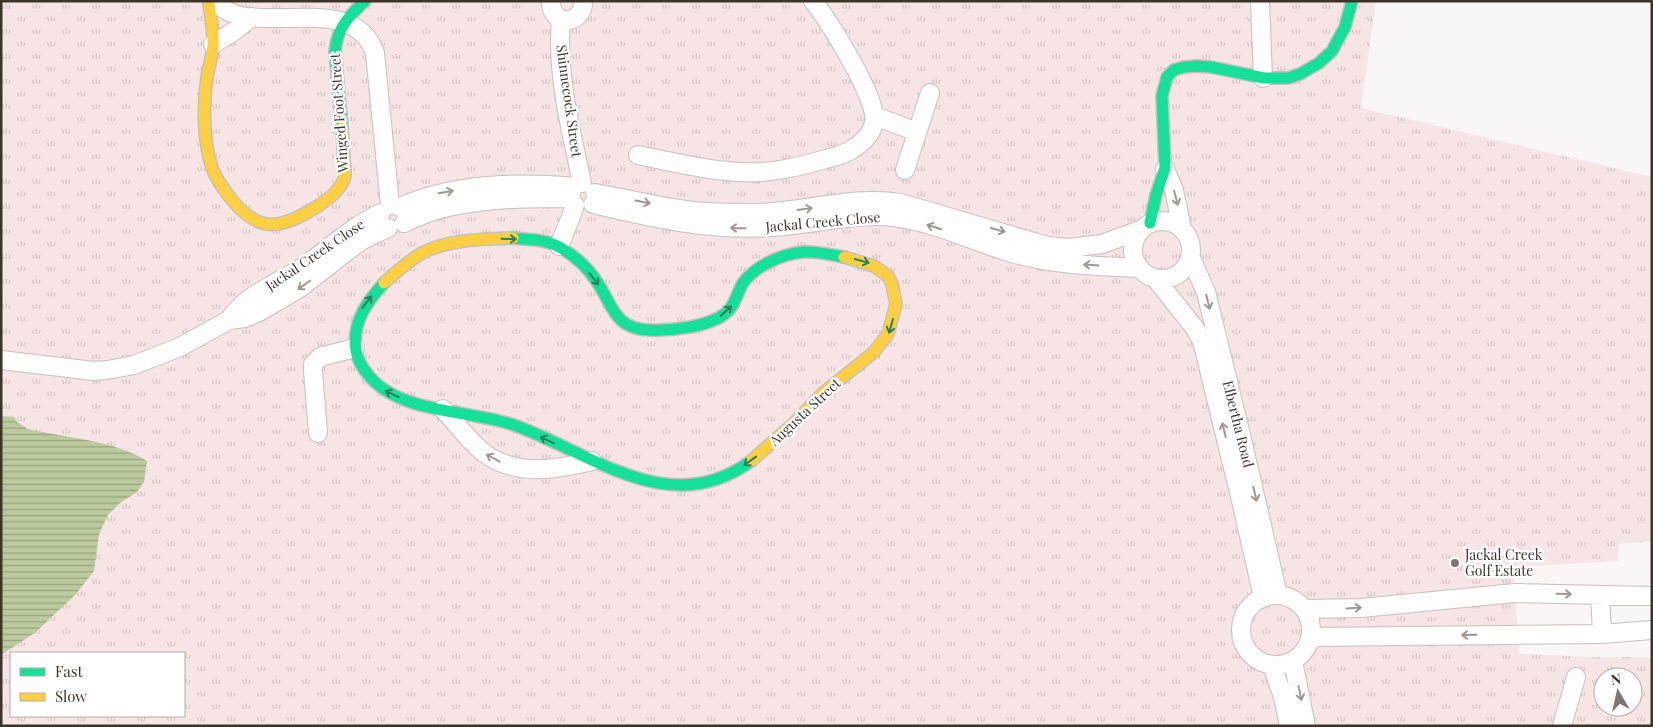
<svg xmlns="http://www.w3.org/2000/svg" width="1653" height="727" font-family="'Playfair Display',serif">
<defs>
<pattern id="grass-tufts" width="24" height="20" patternUnits="userSpaceOnUse" patternTransform="scale(1.25)"><rect width="24" height="20" fill="#f7e4e4"/><path d="M3 7l-1-3M5 7V3M7 7l1-3M15 17l-1-3M17 17v-4M19 17l1-3" fill="none" stroke="#d5c4c4"/></pattern>
<pattern id="water-rules" width="6" height="5" patternUnits="userSpaceOnUse" patternTransform="scale(1.25)"><rect width="6" height="5" fill="#bbcb9d"/><path d="M0 2.5h6" fill="none" stroke="#99a580"/></pattern>
</defs>
<rect width="100%" height="100%" fill="#f9f6f4"/>
<!-- grass -->
<path fill="url(#grass-tufts)" fill-rule="evenodd" d="M1,1h1375l-15,107 291,69v365l-33,1 -1,18 -105,6 6,87 74,3h59v69h-1651zM11,653h173v63h-173zM1603,677h30v30h-30z"/>
<!-- water -->
<path fill="url(#water-rules)" d="M1,416l13,1 3,5 11,7c38,9 86,11 119,32l-3,21 -7,10 -17,11 -12,12 -9,19 -5,37 -18,23 -40,38 -35,23z"/>
<g fill="none" stroke-linecap="round" stroke-linejoin="round">
<defs>
<path id="street" d="M214,1c7,7 17,13 27,15 45,9 116,-16 134,37l15,152
M551,1c-1,26 33,25 32,0
M1260,1l3,77
M561,19c-5,55 10,111 21,164
M213,44l20,-12 19,-15
M875,116l42,16
M638,155c34,7 67,15 102,17 29,2 58,-5 86,-13 8,-2 17,-4 25,-9 10,-6 21,-16 23,-28 5,-22 -46,-102 -61,-121
M1165,169l9,21 8,39
M905,170l25,-77
M595,193c33,6 65,14 98,18 21,2 43,2 64,2 48,-1 96,-18 144,-10l143,42 12,2 13,1 33,-4 38,-14
M593,204c59,14 117,27 179,23 40,-2 89,-16 128,-9 39,6 75,24 112,35 42,12 85,13 128,15
M400,207c54,-24 116,-25 174,-20
M1133 250a29 29 0 1 1 58 0a29 29 0 1 1-58 0Z
M404,223c13,-6 26,-12 40,-15 41,-10 85,-10 127,-10
M559,246l11,-27 5,-14
M1190,256l16,36 35,143 37,160
M1155,278l39,49 8,14 37,151 24,105
M229,320c17,-27 53,-38 78,-56 25,-18 46,-38 74,-51
M1,360l93,11 13,-1 27,-5 46,-18 49,-27 16,-2 14,-6 41,-24 54,-42 12,-8 22,-10
M443,409c13,14 25,31 40,43 31,25 73,18 109,9
M318,433l-5,-62v-7l7,-7 35,-9
M1241 630a35 35 0 1 1 70 0a35 35 0 1 1-70 0Z
M1600,595l2,39
M1305,609l56,-1 154,-15 137,3
M1311,637l291,-3 50,-4
M1293,661l13,65
M1272,665l11,32 6,29
M1562,726l14,-49"/>
<path id="fast" d="M342,128l-7,-77c2,-23 14,-35 30,-50
M1150,223l6,-28 9,-27 -3,-72 5,-19 7,-7 10,-3 13,-1 14,1 53,11h24l12,-4 19,-11 13,-12 13,-24 7,-26
M513,238c16,2 34,1 48,10 14,8 27,20 36,34 16,23 17,47 52,48 22,1 60,-3 77,-17 9,-7 11,-20 17,-30 12,-17 39,-29 60,-31 13,-1 28,3 41,5
M384,283c-18,20 -32,40 -28,67 1,10 7,19 14,27 31,36 97,33 141,47 79,27 157,98 240,37"/>
<path id="slow" d="M209,1c1,15 5,30 4,46 -1,10 -4,19 -6,30 -4,28 -4,63 5,91 4,11 12,22 20,32 28,35 51,28 86,6 11,-7 24,-17 27,-30l-3,-48
M384,283c12,-11 25,-23 40,-31 27,-13 60,-13 89,-14
M751,461l40,-35 32,-33 50,-40 15,-19 8,-30 -4,-20 -4,-8 -14,-10 -30,-9"/>
</defs>
<!-- street casing -->
<use href="#street" stroke="#c7c1bb" stroke-width="20"/>
<!-- fast casing -->
<use href="#fast" stroke="#c7c1bb" stroke-width="14"/>
<!-- slow casing -->
<use href="#slow" stroke="#c7c1bb" stroke-width="14"/>
<!-- street -->
<use href="#street" stroke="#fefefd" stroke-width="18"/>
<!-- fast -->
<use href="#fast" stroke="#16e098" stroke-width="11"/>
<!-- slow -->
<use href="#slow" stroke="#ffcf43" stroke-width="11"/>
</g>
<!-- one-way arrows -->
<defs><path id="oneway-shaft" d="M-6 0H5M1.5-3L5.5 0L1.5 3" fill="none" stroke-width="1.6" stroke-linecap="round" stroke-linejoin="round" transform="scale(1.25)"/></defs>
<g stroke="#9e9892">
<use href="#oneway-shaft" transform="translate(446 192) rotate(-10)"/>
<use href="#oneway-shaft" transform="translate(1176 198) rotate(75)"/>
<use href="#oneway-shaft" transform="translate(643 202) rotate(11)"/>
<use href="#oneway-shaft" transform="translate(805 209) rotate(-8)"/>
<use href="#oneway-shaft" transform="translate(934 227) rotate(-162)"/>
<use href="#oneway-shaft" transform="translate(738 228) rotate(-179)"/>
<use href="#oneway-shaft" transform="translate(998 230) rotate(16)"/>
<use href="#oneway-shaft" transform="translate(1091 265) rotate(-176)"/>
<use href="#oneway-shaft" transform="translate(304 285) rotate(145)"/>
<use href="#oneway-shaft" transform="translate(1208 302) rotate(76)"/>
<use href="#oneway-shaft" transform="translate(1224 430) rotate(-104)"/>
<use href="#oneway-shaft" transform="translate(493 458) rotate(-151)"/>
<use href="#oneway-shaft" transform="translate(1255 494) rotate(77)"/>
<use href="#oneway-shaft" transform="translate(1564 594) rotate(1)"/>
<use href="#oneway-shaft" transform="translate(1354 608) rotate(-4)"/>
<use href="#oneway-shaft" transform="translate(1469 635) rotate(179)"/>
<use href="#oneway-shaft" transform="translate(1300 693) rotate(78)"/>
</g>
<g stroke="#2b815a">
<use href="#oneway-shaft" transform="translate(509 239) rotate(1)"/>
<use href="#oneway-shaft" transform="translate(862 261) rotate(15)"/>
<use href="#oneway-shaft" transform="translate(594 279) rotate(52)"/>
<use href="#oneway-shaft" transform="translate(367 302) rotate(-52)"/>
<use href="#oneway-shaft" transform="translate(726 311) rotate(-42)"/>
<use href="#oneway-shaft" transform="translate(891 326) rotate(106)"/>
<use href="#oneway-shaft" transform="translate(392 394) rotate(-155)"/>
<use href="#oneway-shaft" transform="translate(547 440) rotate(-155)"/>
<use href="#oneway-shaft" transform="translate(750 461) rotate(144)"/>
</g>
<!-- markers -->
<circle fill="#7f776f" stroke="#fff" stroke-width="2" cx="1455" cy="563" r="5"/>
<g text-anchor="middle" stroke-width="4.5" stroke-linejoin="round" paint-order="stroke">
<!-- street labels -->
<g font-size="14" fill="#3d3328" stroke="#fff">
<text transform="translate(569 101) rotate(82)" y="5">Shinnecock Street</text>
<text transform="translate(339 113) rotate(-94)" y="5">Winged Foot Street</text>
<text transform="translate(823 222) rotate(-5)" y="5">Jackal Creek Close</text>
<text transform="translate(315 255) rotate(-34)" y="5">Jackal Creek Close</text>
<text transform="translate(805 412) rotate(-43)" y="5">Augusta Street</text>
<text transform="translate(1238 424) rotate(76)" y="5">Elbertha Road</text>
</g>
<!-- poi labels -->
<g font-size="14" fill="#3d3328" stroke="#fff" text-anchor="start">
<text x="1465" y="560">Jackal Creek<tspan x="1465" dy="16">Golf Estate</tspan></text>
</g>
</g>
<!-- border -->
<rect width="1653" height="727" fill="none" stroke="#3d3328" stroke-width="5"/>
<!-- legend -->
<rect x="10" y="652" width="175" height="65" fill="#ffffff" stroke="#b1ada9"/>
<rect x="20" y="668" width="25" height="8" fill="#16e098" stroke="#b1ada9"/>
<text x="55" y="677" font-size="15" fill="#3d3328">Fast</text>
<rect x="20" y="693" width="25" height="8" fill="#ffcf43" stroke="#b1ada9"/>
<text x="55" y="702" font-size="15" fill="#3d3328">Slow</text>
<!-- north arrow -->
<g transform="translate(1618 692) rotate(351)"><circle r="24" fill="#ffffff" stroke="#b1ada9"/>
<path d="M0-4L9 19L0 12L-9 19Z" fill="#7f776f"/>
<text y="-8" font-size="14" font-weight="bold" text-anchor="middle" fill="#3d3328">N</text>
</g>
</svg>
